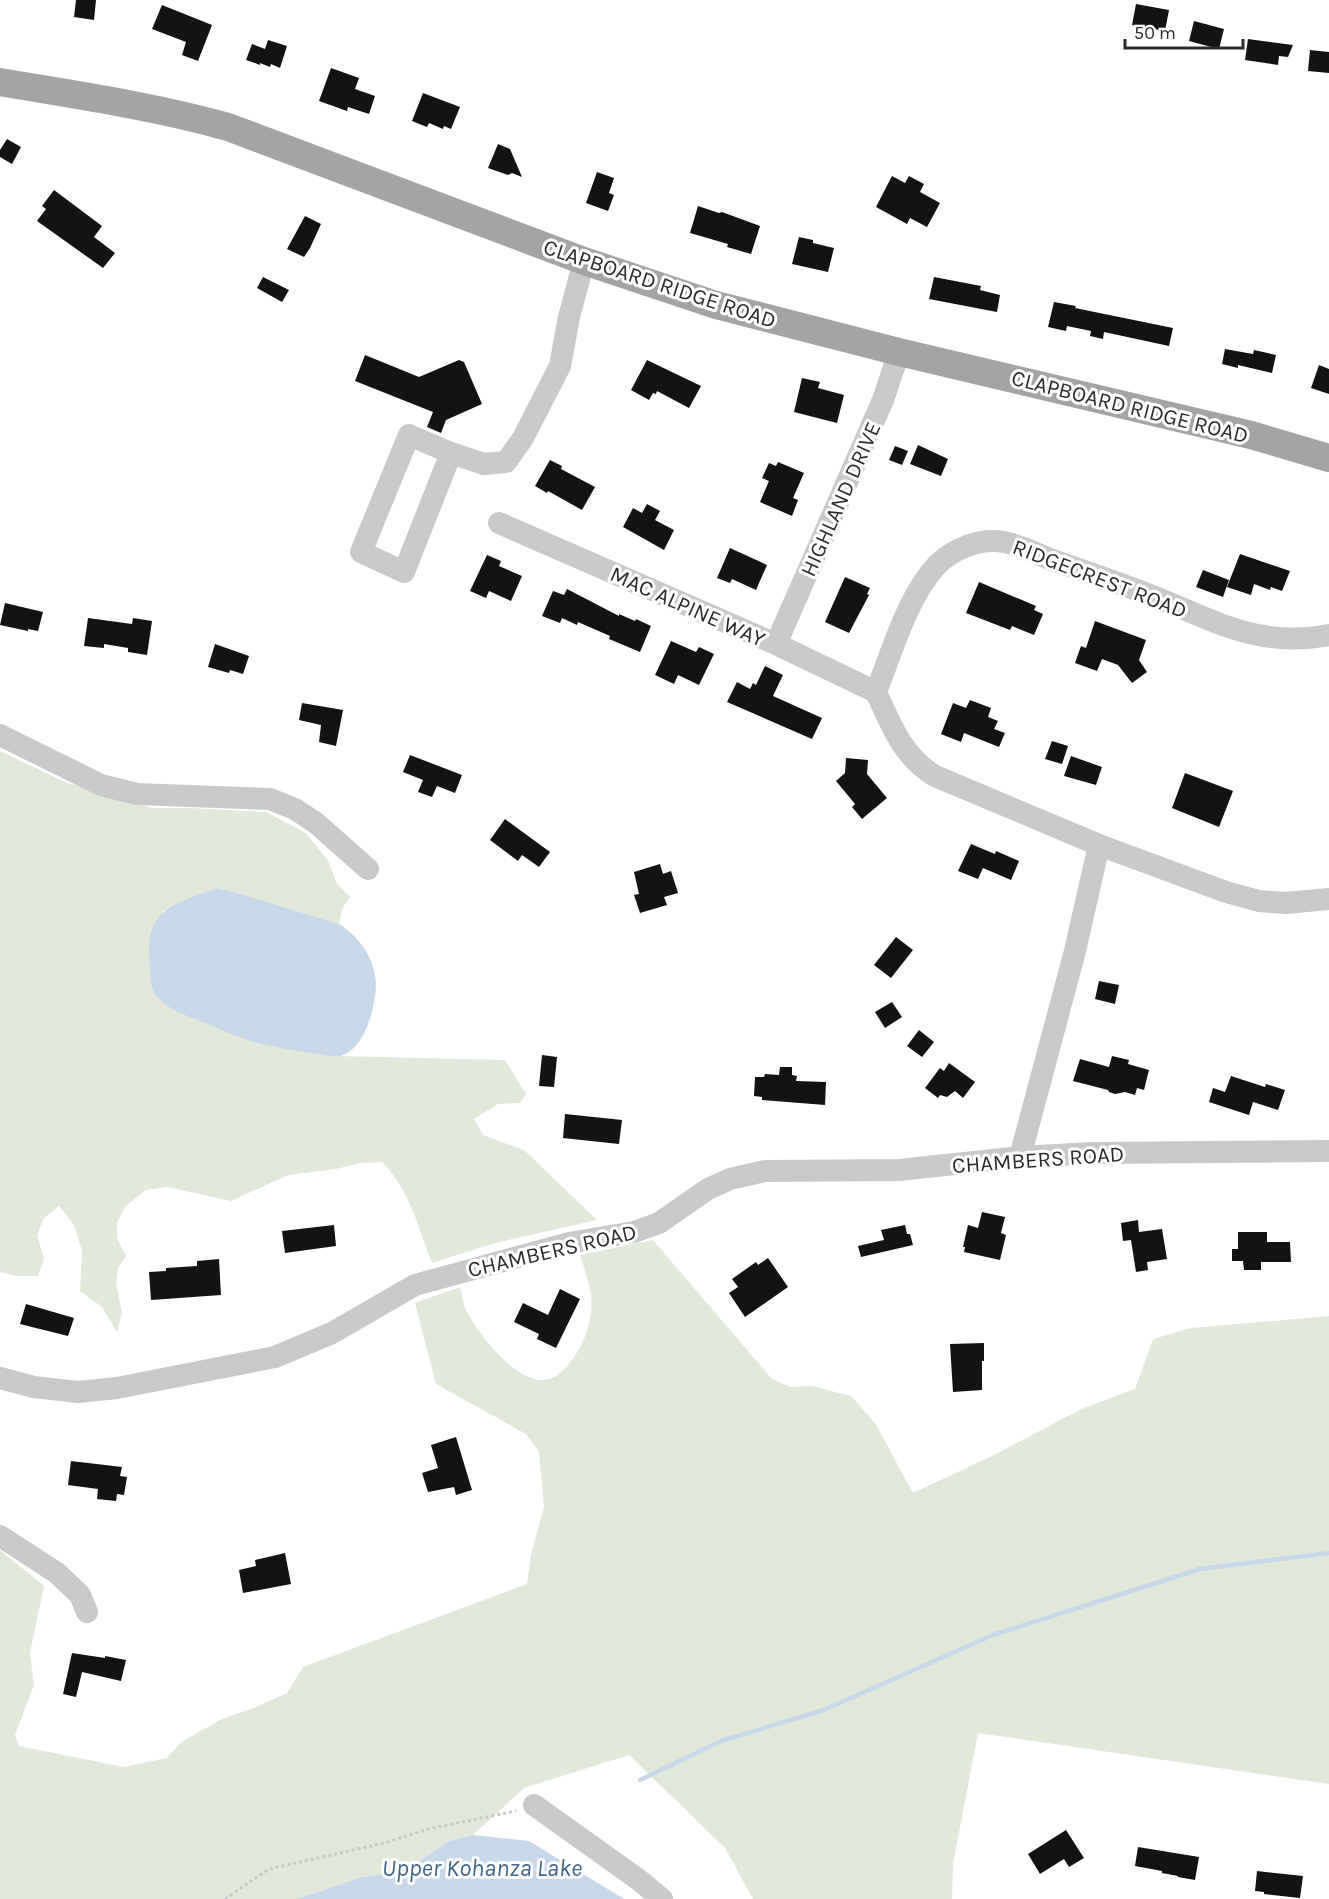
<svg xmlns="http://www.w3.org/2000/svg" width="1329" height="1899" font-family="Karla,sans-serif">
<rect width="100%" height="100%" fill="#fff"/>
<!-- green -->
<path fill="#e1e9da" d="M0,751l65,31 87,26h39l75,4 40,21 23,29 7,20 14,15 -8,12 -3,15 -98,-30 -24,-6 -33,13 -22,11 145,140 30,4 168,4 21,34 -6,9 -22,1 -24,15 9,16 41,15 73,70 -102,23 -63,20c-14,-36 -22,-73 -50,-101l-22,1 -24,6 -48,6 -57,26 -64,-14 -21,3 -20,16 -9,16v16l9,18 -8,12 -2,15 6,30 -5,19 -15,-25 -22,-16 2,-40 -8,-26 -15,-19 -15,12 -7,17 7,24 -6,17h-22l-16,-4z
M653,1240l119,139 19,8 21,-1 39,10 24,27 38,70 83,-39 85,-45 54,-20 18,-50 38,-11 138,-12v468l-351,-51 -25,131 -1,35h-199l-28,-51 -96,-93 -105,33 -51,47 -24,6 -44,30 -43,6 -65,22h-297v-349l44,36 -14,67 4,32 -19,50 4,11 105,21 43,-9 13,-15 17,-10 25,-14 32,-11 33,-15 16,-26 224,-83 4,-29 13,-48 -5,-56 -13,-17 -90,-50 -21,-81 45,-16c2,8 3,16 6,23 12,24 61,90 93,64 8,-6 15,-16 20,-25 9,-15 14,-36 12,-54 -2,-13 -7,-27 -11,-40z"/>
<!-- water -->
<path fill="#c6d8e9" d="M217,888l24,6 98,30c24,15 41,42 36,72 -3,20 -12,54 -35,60 -6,1 -15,-1 -22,-2 -22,-3 -46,-7 -67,-13 -17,-5 -34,-14 -51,-20 -15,-6 -32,-12 -43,-24 -7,-8 -6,-21 -7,-31 -7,-57 22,-61 67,-78z
M473,1835l56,6 95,58h-327l65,-22 43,-6 44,-30z"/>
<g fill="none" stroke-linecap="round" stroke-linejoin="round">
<!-- stream -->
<path stroke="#c6d8e9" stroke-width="4.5" d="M640,1780l81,-39 103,-31 169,-75 207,-66 129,-16"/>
</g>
<!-- building -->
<path fill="#131313" d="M76,0h20l-2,20 -20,-3z
M1136,4l33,6 -4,21 -33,-6z
M162,5l50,20 -14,36 -16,-6 4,-13 -34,-13z
M1194,21l30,8 -5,20 -30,-8z
M1248,39l45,6 -5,12 -9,-1 -1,9 -33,-5z
M268,40l19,6 -7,22 -9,-4 -1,3 -10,-4v2l-14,-5 6,-16 13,5z
M1310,50l19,2v21l-21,-2z
M331,68l28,10 -4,11 20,7 -6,18 -21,-7 -1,4 -28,-10z
M423,93l37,14 -9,22 -7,-3 -1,3 -14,-6 -2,4 -15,-6z
M7,139l14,8 -9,17 -12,-7v-7z
M498,144l12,5 12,28 -10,-4 -4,2 -20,-7z
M597,172l17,6 -5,15 5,2 -6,16 -22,-8z
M892,176l13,7 4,-7 15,8 -4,8 20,11 -13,24 -17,-9 -3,6 -31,-17z
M54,190l48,36 -8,11 21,16 -12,15 -66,-47 9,-12 -4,-3z
M698,206l21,7 3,-1 38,14 -9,28 -24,-7 1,-3 -38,-11z
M305,216l16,8 -11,24 -6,9 -17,-8z
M799,237l14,3v3l21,5 -6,24 -36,-8z
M263,277l26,13 -7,12 -25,-14z
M934,277l47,9 -1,4 20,5 -3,17 -68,-13z
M1054,302l22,4 -1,2 98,20 -4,18 -65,-14 -1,7 -13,-3 1,-5 -24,-5 -1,5 -18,-4z
M1225,349l28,5 1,-4 22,5 -4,18 -34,-8v3l-16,-4z
M365,355l54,22 40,-17 5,2 18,42 -36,16 -5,13 -14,-6 6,-15 -78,-31z
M647,360l54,26 -12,22 -32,-17 -1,3 -3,-1 -4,7 -18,-10z
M1319,365l10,4v25l-18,-6z
M802,378l18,4 -2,6 26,7 -7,28 -43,-11z
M918,445l30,14 -7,17 -31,-12z
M895,446l13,5 -6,14 -13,-5z
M550,460l12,6 -1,3 34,18 -13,23 -34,-19 -1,2 -12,-7z
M778,462l26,11 -11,25 5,2 -6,16 -32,-14 9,-21 -7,-3 7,-15 7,3z
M647,504l13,7 -5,9 19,10 -10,20 -41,-23 10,-19 9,5z
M730,548l37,17 -11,25 -24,-11 -2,4 -13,-5z
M1240,554l50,17 -8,20 -11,-4 -1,3 -16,-6 -3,11 -24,-8z
M487,555l14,6 -2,5 23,10 -11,25 -22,-10 -3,7 -16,-7z
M1203,570l26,10 -6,17 -27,-10z
M845,577l25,11 -3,6 2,1 -20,38 -24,-11z
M979,582l57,24 -2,4 9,4 -9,21 -22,-9 -2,4 -44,-17z
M567,589l52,27v-2l16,7 1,-2 15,7 -11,26 -31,-13 1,-3 -32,-14 -1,3 -15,-7 -2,5 -18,-7 11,-25 11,4z
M5,603l38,9 -5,19 -10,-2v2l-28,-6z
M88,618l44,6 1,-6 19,3 -5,34 -19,-3v-4l-24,-4v4l-20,-2z
M1095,621l51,19 -7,20 8,12 -15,11 -14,-18 -16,-6 -5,12 -22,-8 6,-17 5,2z
M671,641l25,11 3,-5 15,7 -15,31 -21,-10 -4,9 -19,-9z
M215,644l34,12 -6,18 -13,-4 -1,3 -21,-6z
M765,666l18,9 -10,21 49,22 -10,21 -85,-37 10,-20 13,7 3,-6 3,2z
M970,700l21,8 -3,9 10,4 -4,8 11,4 -6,14 -35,-14 -3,9 -20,-8 12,-31 13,5z
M302,703l41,7 -7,36 -17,-4 2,-17 -22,-5z
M1052,741l16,5 -6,18 -17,-5z
M410,755l52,20 -7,18 -18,-7 -5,11 -14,-5 5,-12 -20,-8z
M1071,756l31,11 -6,18 -32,-9z
M846,758l22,2 -1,14 20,24 -25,21 -10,-12 3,-3 -19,-23 9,-8z
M1185,773l48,18 -14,36 -47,-19z
M505,819l45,33 -11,15 -17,-12 -4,6 -28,-21z
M971,844l24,10 1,-3 23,10 -8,19 -28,-12 -5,11 -20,-8z
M660,864l3,10 8,-3 7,22 -14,4 3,8 -27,8 -6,-18 5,-1 -5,-22z
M896,937l17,13 -22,28 -17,-13z
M1099,981l20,4 -4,19 -20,-5z
M892,1002l10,15 -17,11 -10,-16z
M919,1030l15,12 -12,15 -15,-11z
M542,1055l15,2 -3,30 -15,-1z
M1112,1056l17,4 -1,4 21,6 -5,20 -7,-2 -2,7 -10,-3 -10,2 -6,-2 -1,-2 -35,-9 7,-22 29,8z
M949,1063l26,19 -12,16 -8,-7 -8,6 -7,-2 -2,3 -13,-10 15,-20 4,3z
M780,1067h12v8l5,1 -1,5 30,1 -1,23 -63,-5v-3l-8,-1 1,-19h9l1,-3 14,1z
M1231,1076l34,11 1,-3 19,6 -7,20 -25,-8 -4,13 -40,-13 4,-14 12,4z
M565,1114l57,6 -3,24 -56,-6z
M982,1212l23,5 -4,16 5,2 -6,25 -36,-8 1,-5h-2l5,-22 10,3z
M1138,1220l1,12 23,-3 5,30 -20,3 1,8 -12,2 -5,-32 -8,1 -2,-18z
M334,1225l2,21 -51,7 -3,-22z
M905,1225l2,9h3l3,11 -52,12 -3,-11 26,-6 -3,-10z
M1238,1232h29v10h23l1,20h-30v8h-17l-1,-9h-11v-12h6z
M768,1258l20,29 -43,30 -16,-24 9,-6 -6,-8 24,-17 2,3z
M219,1259l2,36 -70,5 -2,-28 17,-1v-3l31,-2v-5z
M560,1289l20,10 -24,49 -19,-9 2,-5 -25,-12 9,-19 25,12z
M26,1304l48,14 -6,18 -48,-12z
M984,1343v18h-2v29l-29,2 -3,-48z
M456,1437l16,53 -16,5 -2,-8 -26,5 -6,-19 16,-5 -7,-23z
M71,1461l51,6 -2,9 7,1 -3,18 -7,-1 -1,7 -19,-2 1,-10 -30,-4z
M285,1553l6,31 -48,9 -4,-23 17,-4 -1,-6z
M72,1653l33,5v-2l21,4 -5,21 -39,-9 -6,25 -13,-3z
M1066,1830l18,28 -15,9 -5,-8 -24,15 -12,-20z
M1138,1847l61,10 -4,23 -17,-3v-1l-16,-3v-2l-27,-5z
M1257,1871l46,5 -3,22 -36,-4v-2l-9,-1z"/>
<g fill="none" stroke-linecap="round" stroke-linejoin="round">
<!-- path -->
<path stroke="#c9c9c9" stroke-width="3" stroke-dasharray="3 3" stroke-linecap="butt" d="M225,1899l44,-30 115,-26 44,-14 88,-18"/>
<!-- minor -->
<path stroke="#c9c9c9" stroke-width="22" d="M451,453l-47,119 -43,-20 48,-117 42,18 33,11 22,-2 17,-24 37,-72 9,-49 15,-56
M499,523l277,121 100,48
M1329,635c-70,14 -116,-15 -179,-40 -31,-12 -63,-23 -95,-34 -16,-6 -34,-16 -51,-19 -24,-4 -50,6 -67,23 -30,32 -45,87 -61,127 15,33 27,65 59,84l164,69 127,47 33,9 27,2 43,-4
M776,644l107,-244 16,-48
M0,735l101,50 36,9 133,5 25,10 21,14 52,46
M1020,1157l55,-206 24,-106
M0,1378l34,9 44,5 39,-4 158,-31 57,-24 83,-48 154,-42 65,-11 25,-9 49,-34 22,-10 35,-8 134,-1 121,-13 73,-4 236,-2
M0,1536l57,37 23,22 7,17
M534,1805l105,75 23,19"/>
<!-- major -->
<path stroke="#a4a4a4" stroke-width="28" d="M0,82c76,13 153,24 228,45l356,134 132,44 183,47 352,83 78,23"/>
</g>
<g text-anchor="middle" stroke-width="6" stroke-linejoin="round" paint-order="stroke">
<!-- street labels -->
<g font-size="22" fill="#2c2c2c" stroke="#fff">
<text transform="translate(660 283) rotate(18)" y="8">CLAPBOARD RIDGE ROAD</text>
<text transform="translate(1130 406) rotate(14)" y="8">CLAPBOARD RIDGE ROAD</text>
<text transform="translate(840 499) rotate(-66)" y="8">HIGHLAND DRIVE</text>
<text transform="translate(1100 578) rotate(21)" y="8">RIDGECREST ROAD</text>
<text transform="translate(688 606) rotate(24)" y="8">MAC ALPINE WAY</text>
<text transform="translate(1038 1159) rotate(-4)" y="8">CHAMBERS ROAD</text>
<text transform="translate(552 1250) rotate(-13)" y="8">CHAMBERS ROAD</text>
</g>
<!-- water labels -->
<g font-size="24" font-style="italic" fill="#3e668a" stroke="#fff">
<text x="482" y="1876">Upper Kohanza Lake</text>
</g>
</g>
<!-- scale -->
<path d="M1125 39v9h118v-9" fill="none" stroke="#2c2c2c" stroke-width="3"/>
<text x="1134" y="39" font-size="18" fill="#2c2c2c" stroke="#ffffff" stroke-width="4.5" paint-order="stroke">50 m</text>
</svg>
